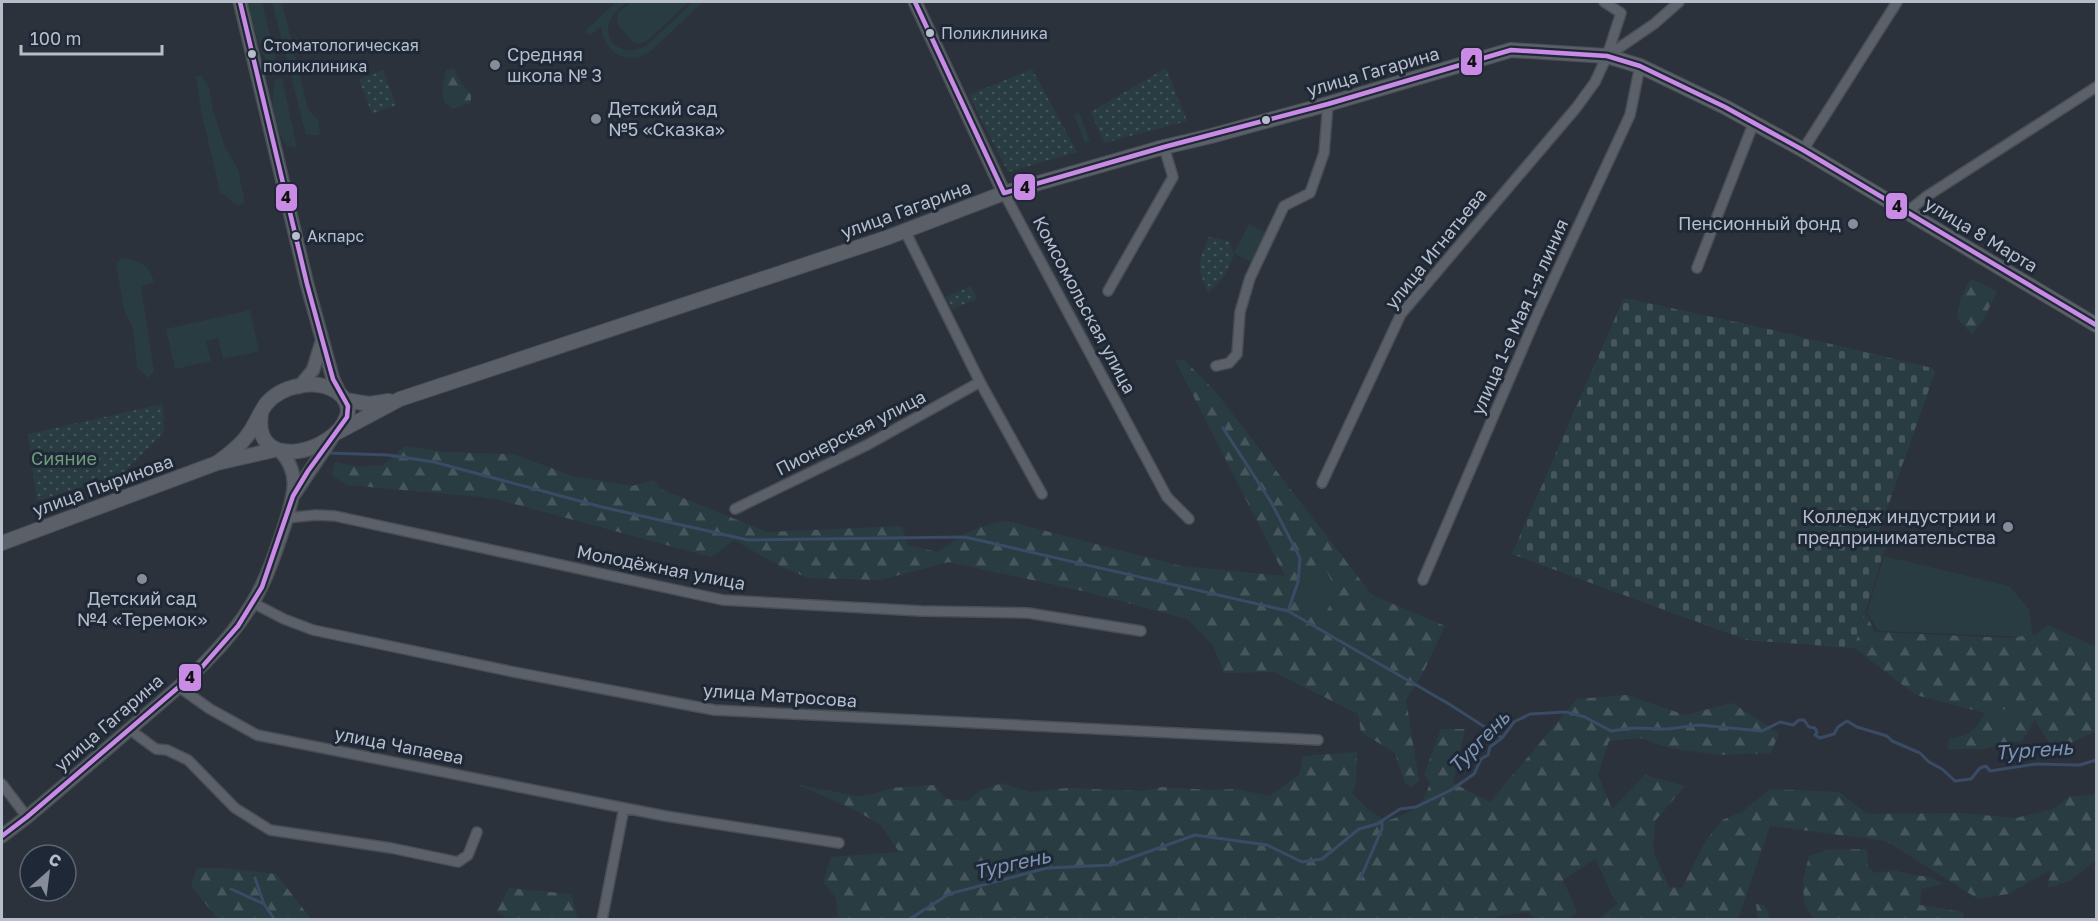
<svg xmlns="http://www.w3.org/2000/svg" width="2098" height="921" font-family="'Golos Text',sans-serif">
<defs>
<pattern id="forest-firs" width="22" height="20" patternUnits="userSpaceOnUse" patternTransform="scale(1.5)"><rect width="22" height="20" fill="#293c41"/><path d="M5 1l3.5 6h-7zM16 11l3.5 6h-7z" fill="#46565b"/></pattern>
<pattern id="cemetery-stones" width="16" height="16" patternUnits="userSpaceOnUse" patternTransform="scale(1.5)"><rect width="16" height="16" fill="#293c41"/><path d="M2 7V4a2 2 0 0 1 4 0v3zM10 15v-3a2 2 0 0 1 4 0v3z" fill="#46565b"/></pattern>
<pattern id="park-dots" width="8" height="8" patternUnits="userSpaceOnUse" patternTransform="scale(1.5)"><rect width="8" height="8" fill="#293c41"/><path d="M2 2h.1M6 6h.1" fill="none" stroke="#46565b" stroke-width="1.8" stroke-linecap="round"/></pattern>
</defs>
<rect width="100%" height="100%" fill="#2c323b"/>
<!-- grass -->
<path fill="#293c41" d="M246,2h16l14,57 -8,3 -6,-9z
M272,2h10l26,107 10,11 2,15h-14z
M616,2h11c-6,5 -13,10 -16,17 -12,24 16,40 36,26l46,-43h10l-51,48c-23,18 -49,3 -51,-24l-11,10 -5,-5z
M631,2h58l-42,39 -8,3 -6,-2 -16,-18 1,-11z
M196,76h6l7,12 4,22 12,37 13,22 7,34 -8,2 -17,-13 -19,-81z
M282,78l15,70 -10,-2c-12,-16 -18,-46 -12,-66z
M1079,113l11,28 -5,2 -11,-28z
M1249,224l19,10 -15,29 -19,-10z
M122,258c16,2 28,7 32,24l-13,4 13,86 -6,6 -11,-11 -4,-38 -9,-19 -8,-46z
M250,310l9,41 -36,8 -5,-21 -12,3 5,20 -36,8 -9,-40z
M1318,555l12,3 -3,14 10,20 -12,22h-22l-2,-18 15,-15z
M1884,556l125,30 20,23 4,28 -155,-6 -11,-19z
M2000,708l13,4 2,7 -10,11 -10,-5 -1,-10z"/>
<!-- forest -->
<path fill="url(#forest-firs)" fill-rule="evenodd" d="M454,69l8,15 9,11v8l-17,5 -9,-4 -3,-14 4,-20z
M1971,279l26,12 -13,28 -12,16 -15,-17 4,-21z
M1624,298l135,29 173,41 3,4 -58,165 10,4 -22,71 10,20 135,6 26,-4 12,-9 48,22v84l-42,20 -19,-31 -13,21 -40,8h-35l2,-10c20,-4 26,-7 36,-26l-69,-18 -62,-47 -107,-8 -235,-86zM2000,708l12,4 3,7 -10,11 -10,-5 -1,-10z
M1175,360h9l31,31 157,204 73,31 -23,49 -16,25 13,81 -7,6 -7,-3 -10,-31 -34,-21 -3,-18 -84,-42 -50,1 -11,-28 -26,-26 -100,-27 -138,-30 -69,18 -72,-2 -28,-12 -46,-26 -23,17 -219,-59 -145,-13 -15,-10 3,-13 25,5 23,-2 22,-19 40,6 68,2 60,22 59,10 22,-6 7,9 106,43 135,-6 6,19 30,7c24,-17 39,-27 69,-31l174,45 104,10zM1318,556l12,2 -3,14 10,20 -12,22h-22l-2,-18 15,-15z
M1627,695l58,20 47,-12 47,30 -8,20 -54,2 -47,-7 -30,-10 -31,3 -11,34 14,34 33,-34 40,11 -30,35 -2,30 16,36 13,1 23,-46 17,-22 20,-8 28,-23 69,3 28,22 94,-1 55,5 37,-9 17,-13 23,-1 3,-3v68l-26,21 -23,7 4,-18 -43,24 -30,5 -92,-58 -116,-15 -32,93h-140l19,-15 -22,-45 -32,21 14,32 -9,7h-32l-8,-7 -28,4 -7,4 -682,-1 27,-2 -2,-19 -13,-16 8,-25 68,-5 -18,-27 -26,-15 -56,-25 59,11 15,-2 19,-6 42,-3 12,14 22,2 11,-10 23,-8 28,9 37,-4 76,3 19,-4 48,3 25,-1 35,7 29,-21 4,-19 54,-4 -1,31 -4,10 17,17 17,11c24,-8 37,-12 44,-39l-6,-7 17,-46h24l-12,54 37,19 87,-103z
M1867,849l1,18 7,6 19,-3 18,5 19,2 12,7 -22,5 -1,16 44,7 -1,7h-149l-10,-15 -1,-24 6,-24 19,-6z
M197,868h26l53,6 35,45h-93l-27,-33z
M509,888l62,6 7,25h-70l-11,-8z
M1756,904l8,1 6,14h-12z"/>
<!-- cemetery -->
<path fill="url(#cemetery-stones)" d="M1624,298l144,31 164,39 3,4 -58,165 10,4 -33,107 -107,-8 -235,-86z"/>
<!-- park -->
<path fill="url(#park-dots)" d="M1166,68l21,53 -83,22 -13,-31z
M1032,69l45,83 -69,20 -39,-77z
M383,70l13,35 -24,9 -13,-35z
M1209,237l20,4 5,14 -11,23 -15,15c-11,-27 -11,-28 1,-56z
M971,286l6,13 -25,10 -6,-12z
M163,404l1,28 -42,42 -85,27 -9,-67z"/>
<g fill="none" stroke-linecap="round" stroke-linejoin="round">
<!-- stream -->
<path stroke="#3a4b66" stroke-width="3" d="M1223,428l48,74 29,56 -2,24 -10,29
M329,453l59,2 46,7 168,45 146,33 217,-3 323,74 161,93 53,34
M1361,877l21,-48v-8
M255,878l9,26 11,16
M231,889l33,15
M908,920l41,-26 98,-26 64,-3 84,-30 72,10 35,17 20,-3 37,-30 18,-5 23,-15 16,-2 35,-17 23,-16 7,-15 7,-4 2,-8 12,-9 12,-16 16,-8 36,-2 19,5 26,14 21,-3 36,1 31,-4 63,6 18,-9 13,3 6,-5h5l5,7 6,1 2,4 -2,3 5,3 14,-4 4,-7 9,-6 10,6 30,9 5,5 28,12 9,9 13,7 13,12 16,-2 9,-11 6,-2 4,5 45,-7 45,1 16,-5"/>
<defs>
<path id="minor" d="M1607,56l47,-32 25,-22
M1803,150l94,-148
M1004,193l163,304 22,22
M1907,212l20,-16 169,-109
M905,231l75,151 62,112
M1697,268l57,-146
M1108,291l65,-114 -9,-30
M1216,366l13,-3 8,-9 3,-42 10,-34 34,-72 26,-13 14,-40 4,-49
M1322,483l79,-169 175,-206 19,-26 12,-26 14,-43 -17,-11
M735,509l132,-64 113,-63
M286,518l30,-3 19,1 388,84 198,11 107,2 113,18
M1423,580l114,-265 93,-200 10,-49
M253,603l31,16 29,11 196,41 205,39 604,30
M179,687l31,22 47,26 408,81 174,27
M129,729l27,20 11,1 21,10 47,48 35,22 121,18 67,14 10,-7 9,-23
M2,784l25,33
M602,920l22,-112"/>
<path id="tertiary" d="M240,2l67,282 26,95 7,15
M915,2l89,191
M299,387l14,-17 9,-29
M295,493l37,-55
M2,836l25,-19c37,-31 74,-63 111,-95 42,-36 85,-70 114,-118 15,-25 24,-53 33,-80 8,-27 17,-50 -5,-73"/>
<path id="secondary" d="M345,400l24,4 20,-3
M338,432l62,-33 486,-161 118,-45 160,-46 47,-11 117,-32 183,-54 96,6 33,10 85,41 78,43 293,175
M217,463c11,-8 22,-16 30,-27 8,-10 12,-22 19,-32 16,-19 51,-26 71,-12 8,5 13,15 10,24 -12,37 -95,58 -86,-2
M2,543l215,-80 57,-13"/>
</defs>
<!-- minor casing -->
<use href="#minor" stroke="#4a4e55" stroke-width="12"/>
<!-- tertiary casing -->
<use href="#tertiary" stroke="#4a4e55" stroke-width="15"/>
<!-- secondary casing -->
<use href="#secondary" stroke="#4a4e55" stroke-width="16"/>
<!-- minor -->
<use href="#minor" stroke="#5c6169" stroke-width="9"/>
<!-- tertiary -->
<use href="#tertiary" stroke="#5c6169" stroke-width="12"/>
<!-- secondary -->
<use href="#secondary" stroke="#5b5f67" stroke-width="14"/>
<defs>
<path id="bus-1" d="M915,2l89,191 160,-46 164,-43 183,-54 96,6 33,10 85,41 78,43 293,175
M2,836l25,-19 175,-150 36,-41 24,-39 31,-91 15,-25 39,-54 1,-11 -15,-27 -26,-95 -67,-282"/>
</defs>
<!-- bus-1 casing -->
<use href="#bus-1" stroke="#1f2836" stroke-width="9"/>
<!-- bus-1 -->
<use href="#bus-1" stroke="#ca8be6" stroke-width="4.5"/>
</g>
<!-- markers -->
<g fill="#b7becb" stroke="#1f2836" stroke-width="2">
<circle cx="930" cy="33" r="5"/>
<circle cx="252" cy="54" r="5"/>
<circle cx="1266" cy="120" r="5"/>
<circle cx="296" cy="236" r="5"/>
</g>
<g fill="#868d99" stroke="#1f2836" stroke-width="2">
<circle cx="495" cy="65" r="6"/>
<circle cx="596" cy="119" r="6"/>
<circle cx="1853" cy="224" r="6"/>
<circle cx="2008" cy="527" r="6"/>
<circle cx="142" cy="579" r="6"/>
</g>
<g text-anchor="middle" stroke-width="6" stroke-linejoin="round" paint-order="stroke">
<!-- bus labels -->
<g font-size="16" fill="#b7becb" stroke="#1f2836" text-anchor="start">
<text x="941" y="39">Поликлиника</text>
<text x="263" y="51">Стоматологическая<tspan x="263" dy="21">поликлиника</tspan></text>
<text x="307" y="242">Акпарс</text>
</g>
<!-- poi labels -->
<g font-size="18" fill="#b7becb" stroke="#1f2836" text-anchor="start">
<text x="507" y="61">Средняя<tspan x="507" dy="21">школа № 3</tspan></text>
<text x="608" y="115">Детский сад<tspan x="608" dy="21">№5 «Сказка»</tspan></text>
<text x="1841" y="230" text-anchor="end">Пенсионный фонд</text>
<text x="1996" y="523" text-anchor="end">Колледж индустрии и<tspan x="1996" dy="21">предпринимательства</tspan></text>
<text x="142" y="605" text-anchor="middle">Детский сад<tspan x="142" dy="21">№4 «Теремок»</tspan></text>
</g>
<!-- street labels -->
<g font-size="18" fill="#b7becb" stroke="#1f2836">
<text transform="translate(1373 72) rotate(-16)" y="6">улица Гагарина</text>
<text transform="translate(906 210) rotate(-20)" y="6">улица Гагарина</text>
<text transform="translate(1981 235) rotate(31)" y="6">улица 8 Марта</text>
<text transform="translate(1436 249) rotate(-51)" y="6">улица Игнатьева</text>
<text transform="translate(1084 305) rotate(62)" y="6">Комсомольская улица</text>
<text transform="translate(1520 317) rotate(-66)" y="6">улица 1-е Мая 1-я линия</text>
<text transform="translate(851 433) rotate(-27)" y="6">Пионерская улица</text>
<text transform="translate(103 486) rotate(-20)" y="6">улица Пыринова</text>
<text transform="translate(661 568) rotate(11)" y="6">Молодёжная улица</text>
<text transform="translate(780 696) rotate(4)" y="6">улица Матросова</text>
<text transform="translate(109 723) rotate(-41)" y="6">улица Гагарина</text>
<text transform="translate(399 746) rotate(11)" y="6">улица Чапаева</text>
</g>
<!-- park labels -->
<g font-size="18" fill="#6e9c7b" stroke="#1f2836">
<text x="64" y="465">Сияние</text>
</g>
<!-- water labels -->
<g font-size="20" font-style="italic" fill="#7e93b2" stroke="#1f2836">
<text transform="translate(1479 742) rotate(-46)" y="7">Тургень</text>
<text transform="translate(2034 750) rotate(-4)" y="7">Тургень</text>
<text transform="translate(1012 864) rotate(-13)" y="7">Тургень</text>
</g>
</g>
<g stroke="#1f2836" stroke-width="2">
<rect x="1460" y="47" width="23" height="29" rx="6" fill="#ca8be6"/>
<rect x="1013" y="173" width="23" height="28" rx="6" fill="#ca8be6"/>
<rect x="275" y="183" width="23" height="29" rx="6" fill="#ca8be6"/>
<rect x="1885" y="192" width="23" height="28" rx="6" fill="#ca8be6"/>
<rect x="178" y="663" width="24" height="29" rx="6" fill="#ca8be6"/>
</g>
<g font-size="16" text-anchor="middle" font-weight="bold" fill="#111">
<text x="1472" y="67">4</text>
<text x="1025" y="193">4</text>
<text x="286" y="203">4</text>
<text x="1897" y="212">4</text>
<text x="190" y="683">4</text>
</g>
<!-- border -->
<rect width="2098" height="921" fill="none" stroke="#b7becb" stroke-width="6"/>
<!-- north arrow -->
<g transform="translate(48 873) rotate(28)"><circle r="28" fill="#1f2836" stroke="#5c6472" stroke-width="1.5"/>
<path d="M0-4.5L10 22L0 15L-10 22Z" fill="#868d99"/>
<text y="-9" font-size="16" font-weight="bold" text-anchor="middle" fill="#b7becb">С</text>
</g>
<!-- scale -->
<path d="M21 45v9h141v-9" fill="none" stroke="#b7becb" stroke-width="3"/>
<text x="30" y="45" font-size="18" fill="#b7becb" stroke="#1f2836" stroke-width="4.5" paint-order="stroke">100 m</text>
</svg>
